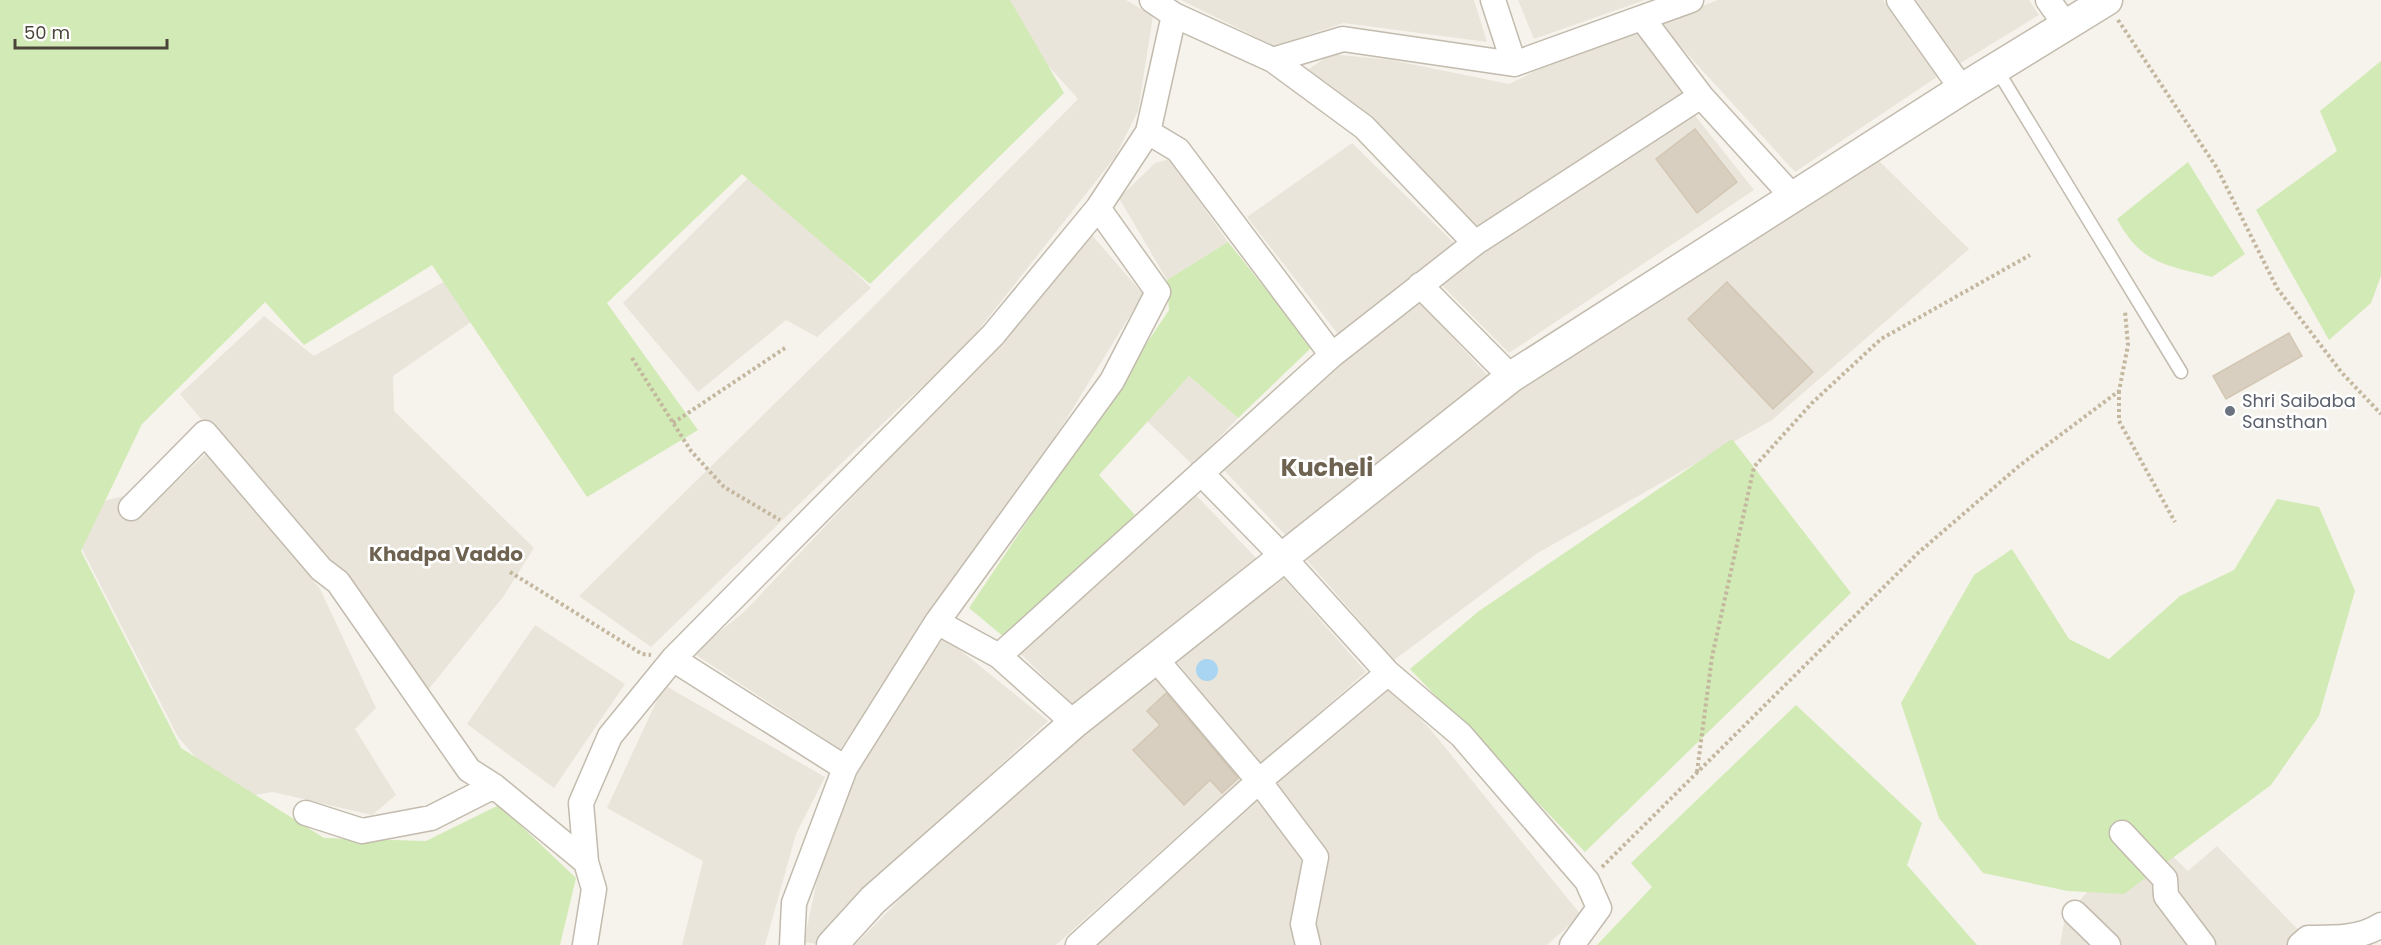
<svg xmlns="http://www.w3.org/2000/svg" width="2381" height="945" font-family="Poppins,sans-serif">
<rect width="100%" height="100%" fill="#f6f3ec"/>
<!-- residential -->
<path fill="#eae5da" d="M1003,0h123l27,16 -15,95 -23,46 -157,199 -55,48 -252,243 -72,-51 294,-289 205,-208 -68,-76z
M1181,0h293l13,42 -143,-19 -70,23z
M1518,0h127l-111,39z
M1718,0h165l54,77 -142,95 -136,-149z
M1916,0h113l10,15 -80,49z
M1635,22l53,70 -213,137 -169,-158 25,-17 60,6 118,24z
M1693,113l61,77 -245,163 -71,-72z
M1352,143l103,101 -117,90 -91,-117z
M1874,156l95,93 -197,171 -236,134 -142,106 -90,-103 192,-157z
M1170,159l58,83 -61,38 -48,-82 36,-35z
M753,173l118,115 -54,49 -31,-17 -88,72 -75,-89z
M1091,234l52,60 -103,168 -200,287 -147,-96 51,-41 197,-208z
M445,281l29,39 -81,56 1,35 140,137 -31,49 -75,93 -70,-95 -58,-59 -120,-142 84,-78 50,40z
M1417,299l72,78 -201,161 -66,-70z
M1189,376l49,42 -45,47 -46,-44z
M211,449l109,140 56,119 -21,21 41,66 -24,20 -99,-23 -41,7 -54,-62 -96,-188 17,-47 29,-7 11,21z
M1192,491l67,70 -186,145 -55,-55z
M1280,574l86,98 -107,93 -85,-107z
M535,625l90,59 -71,104 -87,-64z
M944,637l104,84 -175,162 -49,62 -20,-3 19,-91 37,-90z
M1159,671l88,103 -191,171h-201l85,-87z
M664,685l161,92 -29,57 -31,111h-83l21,-84 -96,-53z
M1387,685l44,45 150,185 -34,30h-453l97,-91z
M2144,828l44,43 29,-25 96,99h-253l5,-28z"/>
<!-- green -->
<path fill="#d2eab5" d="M0,0h1010l54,93 -194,191 -128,-110 -135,129 91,127 -111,67 -155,-232 -128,80 -39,-43 -123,122 -61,127 100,197 143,90 102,3 73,-36 77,73 -16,67h-560z
M2381,61v215l-10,27 -42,37 -73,-130 81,-59 -17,-40z
M2188,162l57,92 -33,23c-46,-12 -71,-13 -95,-58z
M1228,242l84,105 -74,71 -49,-42 -90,99 36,40 -131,122 -35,-29 200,-298 -2,-30z
M1732,439l119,154 -266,259 -175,-183 69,-58z
M2277,499l42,8 36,84 -36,125 -48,69 -147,109 -56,-3 -85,-18 -44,-55 -38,-115 73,-128 38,-26 57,90 40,20 71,-63 54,-26z
M1796,705l126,118 -15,42 70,80h-380l55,-58 -21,-24z"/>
<!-- water -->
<path fill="#a9d4f2" d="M1196 670a11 11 0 1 1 22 0a11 11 0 1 1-22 0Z"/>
<!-- building -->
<path fill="#d8cfc1" stroke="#d3c7b4" stroke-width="1.5" d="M1695,129l42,53 -40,31 -41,-54z
M1727,282l86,90 -40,37 -85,-90z
M2289,333l13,23 -76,43 -13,-23z
M1166,693l72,85 -16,15 -12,-13 -26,25 -51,-55 27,-25 -13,-14z"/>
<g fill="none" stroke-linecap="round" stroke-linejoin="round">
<defs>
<path id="service" d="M1996,68l185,304"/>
<path id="minor" d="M1152,0l22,15 99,45 91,67 111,116
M1493,0l21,64
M1899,0l63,89
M2048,0l17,24
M1642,18l59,78 92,101
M1273,60l70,-21 171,25 177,-64
M1148,132l30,18 154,205
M1420,285l91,92
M1201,473l83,85 104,115 73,62 126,146 12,27 -27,37
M131,508l74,-75 116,136 17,13 131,188 25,16 92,76
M937,622l62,34 75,67
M999,656l333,-301 143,-112 226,-147
M1155,658l104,123 57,76 -13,67 5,21
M673,659l172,109
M306,813l56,18 69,-13 63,-32
M2122,833l43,46 1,17 37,49
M2075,913l33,32
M585,945l9,-56 -8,-27 -5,-59 29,-67 63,-77 320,-324 105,-127 50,-76 26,-117
M792,945l2,-42 51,-135 92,-146 175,-241 46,-89 -60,-84
M1078,945l181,-164 129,-108
M2300,945l8,-7c24,0 52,1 73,-13"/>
<path id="tertiary" d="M832,945l41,-45 201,-177 437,-346 451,-288 145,-89"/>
</defs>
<!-- service casing -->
<use href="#service" stroke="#c2bbae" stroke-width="15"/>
<!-- minor casing -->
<use href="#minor" stroke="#c2bbae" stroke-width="27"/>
<!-- tertiary casing -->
<use href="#tertiary" stroke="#c2bbae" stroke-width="33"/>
<!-- path -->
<path stroke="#c4b79f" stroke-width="4" stroke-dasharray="3 3" stroke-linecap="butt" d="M2118,20l99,148 60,120 65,85 39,41
M632,358l59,93 33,36 56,33
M2119,391v30l56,101
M673,423l112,-75
M510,572l132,82 9,1
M1697,772l15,-115 42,-190 58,-64 69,-64 149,-84
M1602,867l316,-314 101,-87 100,-75 9,-46 -3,-34"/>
<!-- service -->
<use href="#service" stroke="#fff" stroke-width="12"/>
<!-- minor -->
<use href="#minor" stroke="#fff" stroke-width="24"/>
<!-- tertiary -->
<use href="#tertiary" stroke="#fff" stroke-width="30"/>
</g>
<!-- markers -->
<circle fill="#6b7280" stroke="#fff" stroke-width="2" cx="2230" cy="411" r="6"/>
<g text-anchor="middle" stroke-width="5" stroke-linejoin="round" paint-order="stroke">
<!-- worship labels -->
<g font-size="18" fill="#5b616d" stroke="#fff" text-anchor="start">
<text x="2242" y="407">Shri Saibaba<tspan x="2242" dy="21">Sansthan</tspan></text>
</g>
<!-- neighbourhood labels -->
<g font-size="20" font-weight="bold" fill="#6e6250" stroke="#fff">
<text x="446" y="561">Khadpa Vaddo</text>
</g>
<!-- district labels -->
<g font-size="24" font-weight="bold" fill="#6e6250" stroke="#fff">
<text x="1327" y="476">Kucheli</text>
</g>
</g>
<!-- scale -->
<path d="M15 39v9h152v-9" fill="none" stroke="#4b4439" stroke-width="3"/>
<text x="24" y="39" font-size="18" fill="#4b4439" stroke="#ffffff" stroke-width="4.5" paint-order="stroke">50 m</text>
</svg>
